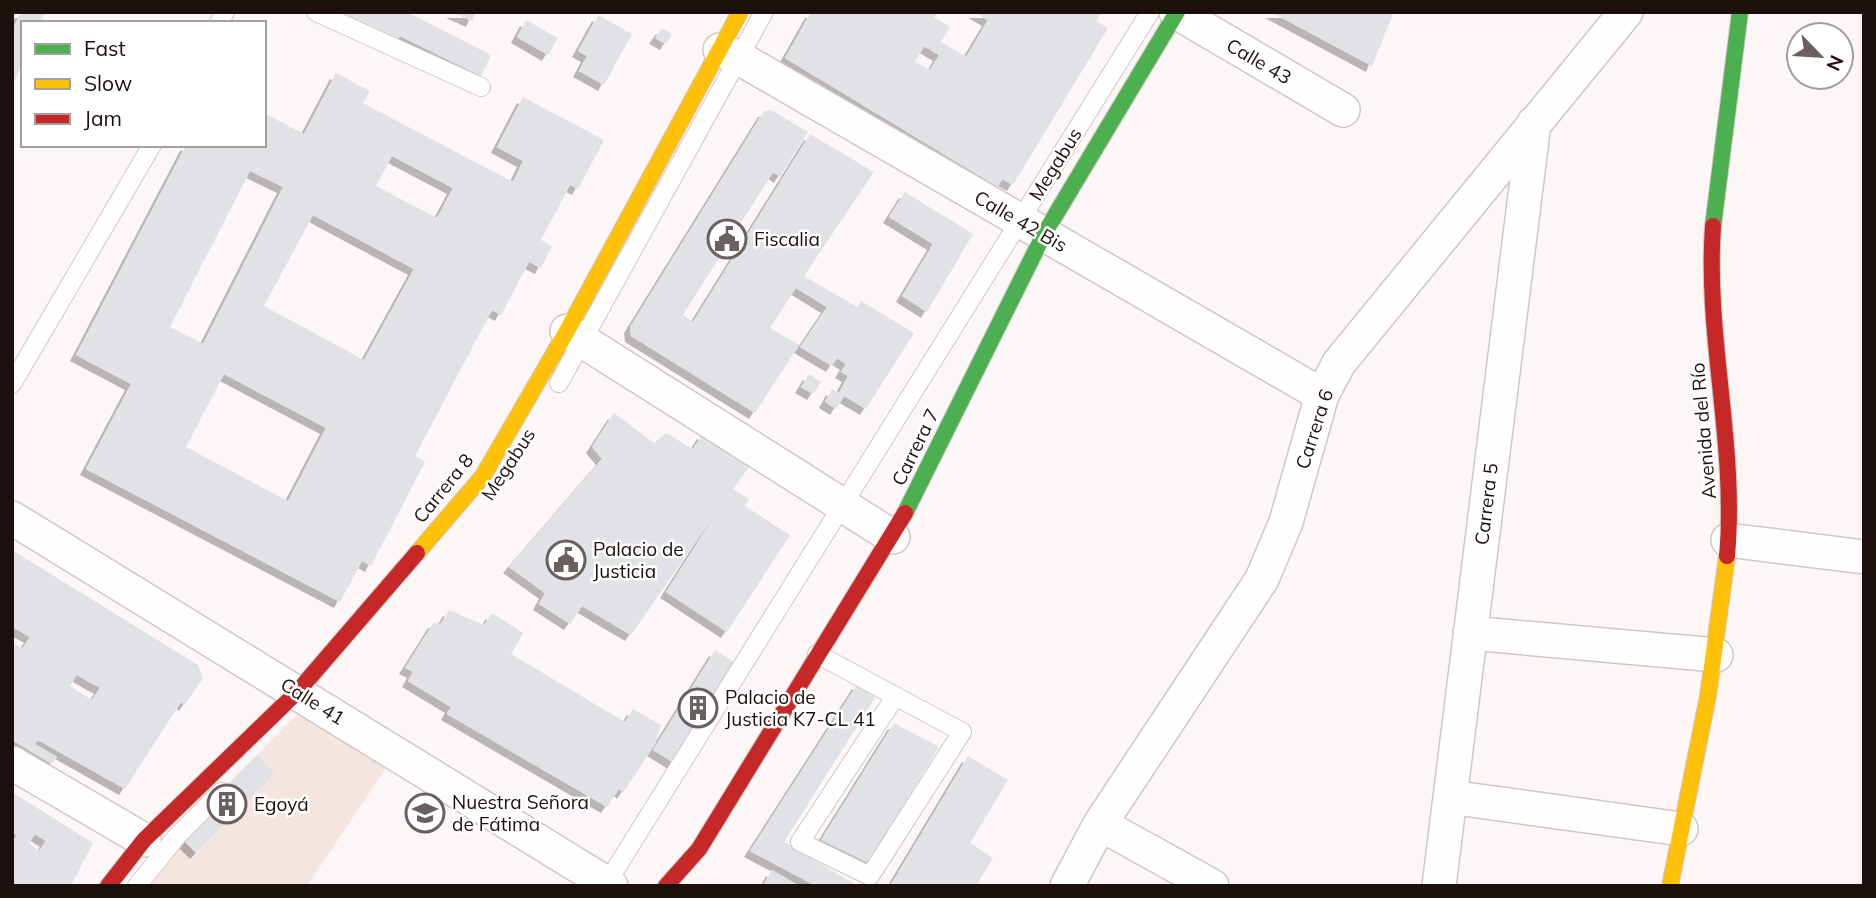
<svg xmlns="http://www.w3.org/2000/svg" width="1876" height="898" font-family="Mulish,sans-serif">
<defs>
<filter id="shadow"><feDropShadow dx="-6" dy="6" stdDeviation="0" flood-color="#0004"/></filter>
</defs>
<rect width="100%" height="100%" fill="#fcf7f6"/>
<!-- green -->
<path fill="#f5e5e1" d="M312,700l84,53 -89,133h-170l41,-51 19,18 78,-80 -18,-18z"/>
<!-- building -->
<path fill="#e0e2e5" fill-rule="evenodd" filter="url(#shadow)" d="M21,12h24l-5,11h-17v39l-11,24v-55z
M331,12h76l84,43 -10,21 -81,-40 -5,9z
M452,12h24l-4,9z
M811,12h127l-4,5 16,10 -9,15 25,15 22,-37 -14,-8h128l-6,9 12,7 -95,157 -11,-6 -4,8 -213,-129zM924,46l15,9 -9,15 -15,-8z
M1271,12h116l6,2 -21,52z
M598,15l34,19 -28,51 -25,-14 8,-15 -9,-5z
M526,20l32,18 -10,17 -31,-18z
M662,28l10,6 -6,10 -11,-6z
M336,73l34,18 -7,12 150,79 10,-21 -26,-14 26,-50 81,43 -26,49 -8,-4 -29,55 11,6 -11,22 -12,-6 -28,53 -9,-5 -77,146 10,6 -54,104 -9,-5 -22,41 -254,-133 45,-85 -55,-29 110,-210h78v-32l40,21zM392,156l61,32 -16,30 -61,-32zM250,171l33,16 -80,157 -33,-17zM313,215l101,54 -50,91 -100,-54zM224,374l102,54 -38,73 -102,-54z
M771,110l37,22 -28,45 -7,-5 -90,143 10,7 117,-188 64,38 -70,104 53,31 4,-6 53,32 -48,76 -22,-13 -8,13 -11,-7 7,-13 7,4 9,-17 -7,-4 5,-8 -9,-6 -5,8 -32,-19 27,-40 -31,-19 -26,40 29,17 -44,68 -124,-77 -1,-9 134,-216z
M905,192l68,42 -46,78 -25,-16 31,-52 -44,-27z
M809,374l12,8 -8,12 -12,-7z
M614,413l40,30 12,-10 27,16 10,-16 49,30 -19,26 16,10 -4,7 45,29 -63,97 -61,-40 54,-85 -89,128 -49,-29 -12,18 -31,-20 6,-11 -36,-26 93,-108 -10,-12z
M12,550l186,115 5,13 -18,27 -4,-3 -56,87 -87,-49 -3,4 22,13 -5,7 -40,-24v-98l10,7 8,-12 -18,-10zM77,675l23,13 -8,12 -22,-14z
M449,610l35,15 8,-12 31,20 -12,21 114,68 8,-13 28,16 -6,19 -32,49 -4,-4 -12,18 -160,-93 4,-7 -43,-26 5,-9 -8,-4 29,-46 6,3z
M715,650l27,17 -63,99 -26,-16z
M858,683l20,10 -94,149 74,44h-42l-66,-35z
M894,723l45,24 -70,116 -48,-23z
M257,755l18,18 -79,80 -18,-18z
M968,756l40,24 -38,63 23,15 -17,28h-86z
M12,792l81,51 -22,43h-59v-45l5,-5 -5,-4zM35,834l11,7 -7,10 -10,-8z
M772,870l27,16h-36z"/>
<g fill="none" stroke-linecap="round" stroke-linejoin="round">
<defs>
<path id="lane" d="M316,12l165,75
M219,23l6,-11
M559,383l205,-371
M12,384l140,-239
M817,654l145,78 -92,144 -70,-34 95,-145
M137,886l41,-51 43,-43
M605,886l545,-874"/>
<path id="street" d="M1176,12l167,98
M720,50l19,8 583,337
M567,331l326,206
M12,518l599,368
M1728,540l136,17
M1470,633l246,22
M12,763l132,77
M1450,797l231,32
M1100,824l112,62
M1067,886l33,-62 162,-245 24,-57 36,-127 17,-32 287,-351
M1439,886l95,-763"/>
<path id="fast" d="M1713,226l27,-214
M905,513l139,-279 133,-222"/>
<path id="slow" d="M417,553l66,-77 84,-145 173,-319
M1670,886l38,-190 19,-140"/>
<path id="jam" d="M1713,226c-8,111 24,219 14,330
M108,886l36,-46 154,-149 119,-138
M666,886l33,-37 206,-336"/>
</defs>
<!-- lane casing -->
<use href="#lane" stroke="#d0c7c4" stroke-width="20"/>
<!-- street casing -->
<use href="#street" stroke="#d0c7c4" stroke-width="36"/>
<!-- fast casing -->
<use href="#fast" stroke="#d0c7c4" stroke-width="18"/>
<!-- slow casing -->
<use href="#slow" stroke="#d0c7c4" stroke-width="18"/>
<!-- jam casing -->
<use href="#jam" stroke="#d0c7c4" stroke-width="18"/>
<!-- lane -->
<use href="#lane" stroke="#fffefe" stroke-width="18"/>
<!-- street -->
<use href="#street" stroke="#fffefe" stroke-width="33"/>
<!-- fast -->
<use href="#fast" stroke="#4caf50" stroke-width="16"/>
<!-- slow -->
<use href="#slow" stroke="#ffc107" stroke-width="16"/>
<!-- jam -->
<use href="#jam" stroke="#c62828" stroke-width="16"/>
</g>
<!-- icons -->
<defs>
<symbol id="civic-ring" viewBox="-11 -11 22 22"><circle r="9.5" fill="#fff" stroke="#6a615e" stroke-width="1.5"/><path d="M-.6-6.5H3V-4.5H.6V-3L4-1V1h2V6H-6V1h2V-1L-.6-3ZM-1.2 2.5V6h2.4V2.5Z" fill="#6a615e"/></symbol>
<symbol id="building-ring" viewBox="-11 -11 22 22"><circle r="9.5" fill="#fff" stroke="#6a615e" stroke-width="1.5"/><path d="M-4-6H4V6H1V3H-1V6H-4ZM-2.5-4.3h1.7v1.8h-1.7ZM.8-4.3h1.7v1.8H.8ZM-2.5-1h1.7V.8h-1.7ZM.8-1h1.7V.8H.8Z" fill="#6a615e"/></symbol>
<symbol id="school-ring" viewBox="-11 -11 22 22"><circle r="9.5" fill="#fff" stroke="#6a615e" stroke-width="1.5"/><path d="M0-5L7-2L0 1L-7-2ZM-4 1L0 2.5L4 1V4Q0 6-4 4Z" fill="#6a615e"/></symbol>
</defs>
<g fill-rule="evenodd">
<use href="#civic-ring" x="705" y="217" width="44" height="44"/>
<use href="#civic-ring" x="544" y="538" width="44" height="44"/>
<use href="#building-ring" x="676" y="686" width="44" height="44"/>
<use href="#building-ring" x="205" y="782" width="44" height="44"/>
<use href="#school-ring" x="403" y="791" width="44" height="44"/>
</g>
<g text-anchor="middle" stroke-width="5" stroke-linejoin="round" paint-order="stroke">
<!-- street labels -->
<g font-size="19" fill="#1c100c" stroke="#fff">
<text transform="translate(1259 61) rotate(30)" y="7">Calle 43</text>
<text transform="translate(1055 164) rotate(-58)" y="7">Megabus</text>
<text transform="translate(1021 221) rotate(30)" y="7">Calle 42 Bis</text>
<text transform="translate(1314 429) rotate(-72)" y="7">Carrera 6</text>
<text transform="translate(1703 431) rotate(-95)" y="7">Avenida del Río</text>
<text transform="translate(915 447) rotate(-64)" y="7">Carrera 7</text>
<text transform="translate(508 464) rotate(-57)" y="7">Megabus</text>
<text transform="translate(443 488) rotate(-51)" y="7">Carrera 8</text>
<text transform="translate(1486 504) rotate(-83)" y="7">Carrera 5</text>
<text transform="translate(313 701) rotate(32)" y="7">Calle 41</text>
</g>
<!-- poi labels -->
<g font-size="19" fill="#1c100c" stroke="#fff" text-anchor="start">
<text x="754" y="246">Fiscalia</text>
<text x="593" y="556">Palacio de<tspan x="593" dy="22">Justicia</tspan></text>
<text x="725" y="704">Palacio de<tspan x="725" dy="22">Justicia K7-CL 41</tspan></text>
<text x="452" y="809">Nuestra Señora<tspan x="452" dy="22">de Fátima</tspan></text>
<text x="254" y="811">Egoyá</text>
</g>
</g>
<!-- border -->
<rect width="1876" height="898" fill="none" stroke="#1c100c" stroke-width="28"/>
<!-- legend -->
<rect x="21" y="21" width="245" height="126" fill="#ffffff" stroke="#a49f9e" stroke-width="2"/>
<rect x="35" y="44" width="35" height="10" fill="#4caf50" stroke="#a49f9e" stroke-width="2"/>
<text x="84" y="56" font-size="21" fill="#1c100c">Fast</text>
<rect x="35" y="79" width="35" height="10" fill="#ffc107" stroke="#a49f9e" stroke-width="2"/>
<text x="84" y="91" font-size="21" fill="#1c100c">Slow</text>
<rect x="35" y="114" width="35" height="10" fill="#c62828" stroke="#a49f9e" stroke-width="2"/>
<text x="84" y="126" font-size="21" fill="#1c100c">Jam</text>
<!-- north arrow -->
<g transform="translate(1820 56) rotate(115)"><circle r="33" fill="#ffffff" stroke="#a49f9e" stroke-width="2"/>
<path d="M0-5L12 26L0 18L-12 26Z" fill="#6a615e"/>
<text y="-10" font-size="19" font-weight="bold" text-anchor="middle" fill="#1c100c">N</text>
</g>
</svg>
